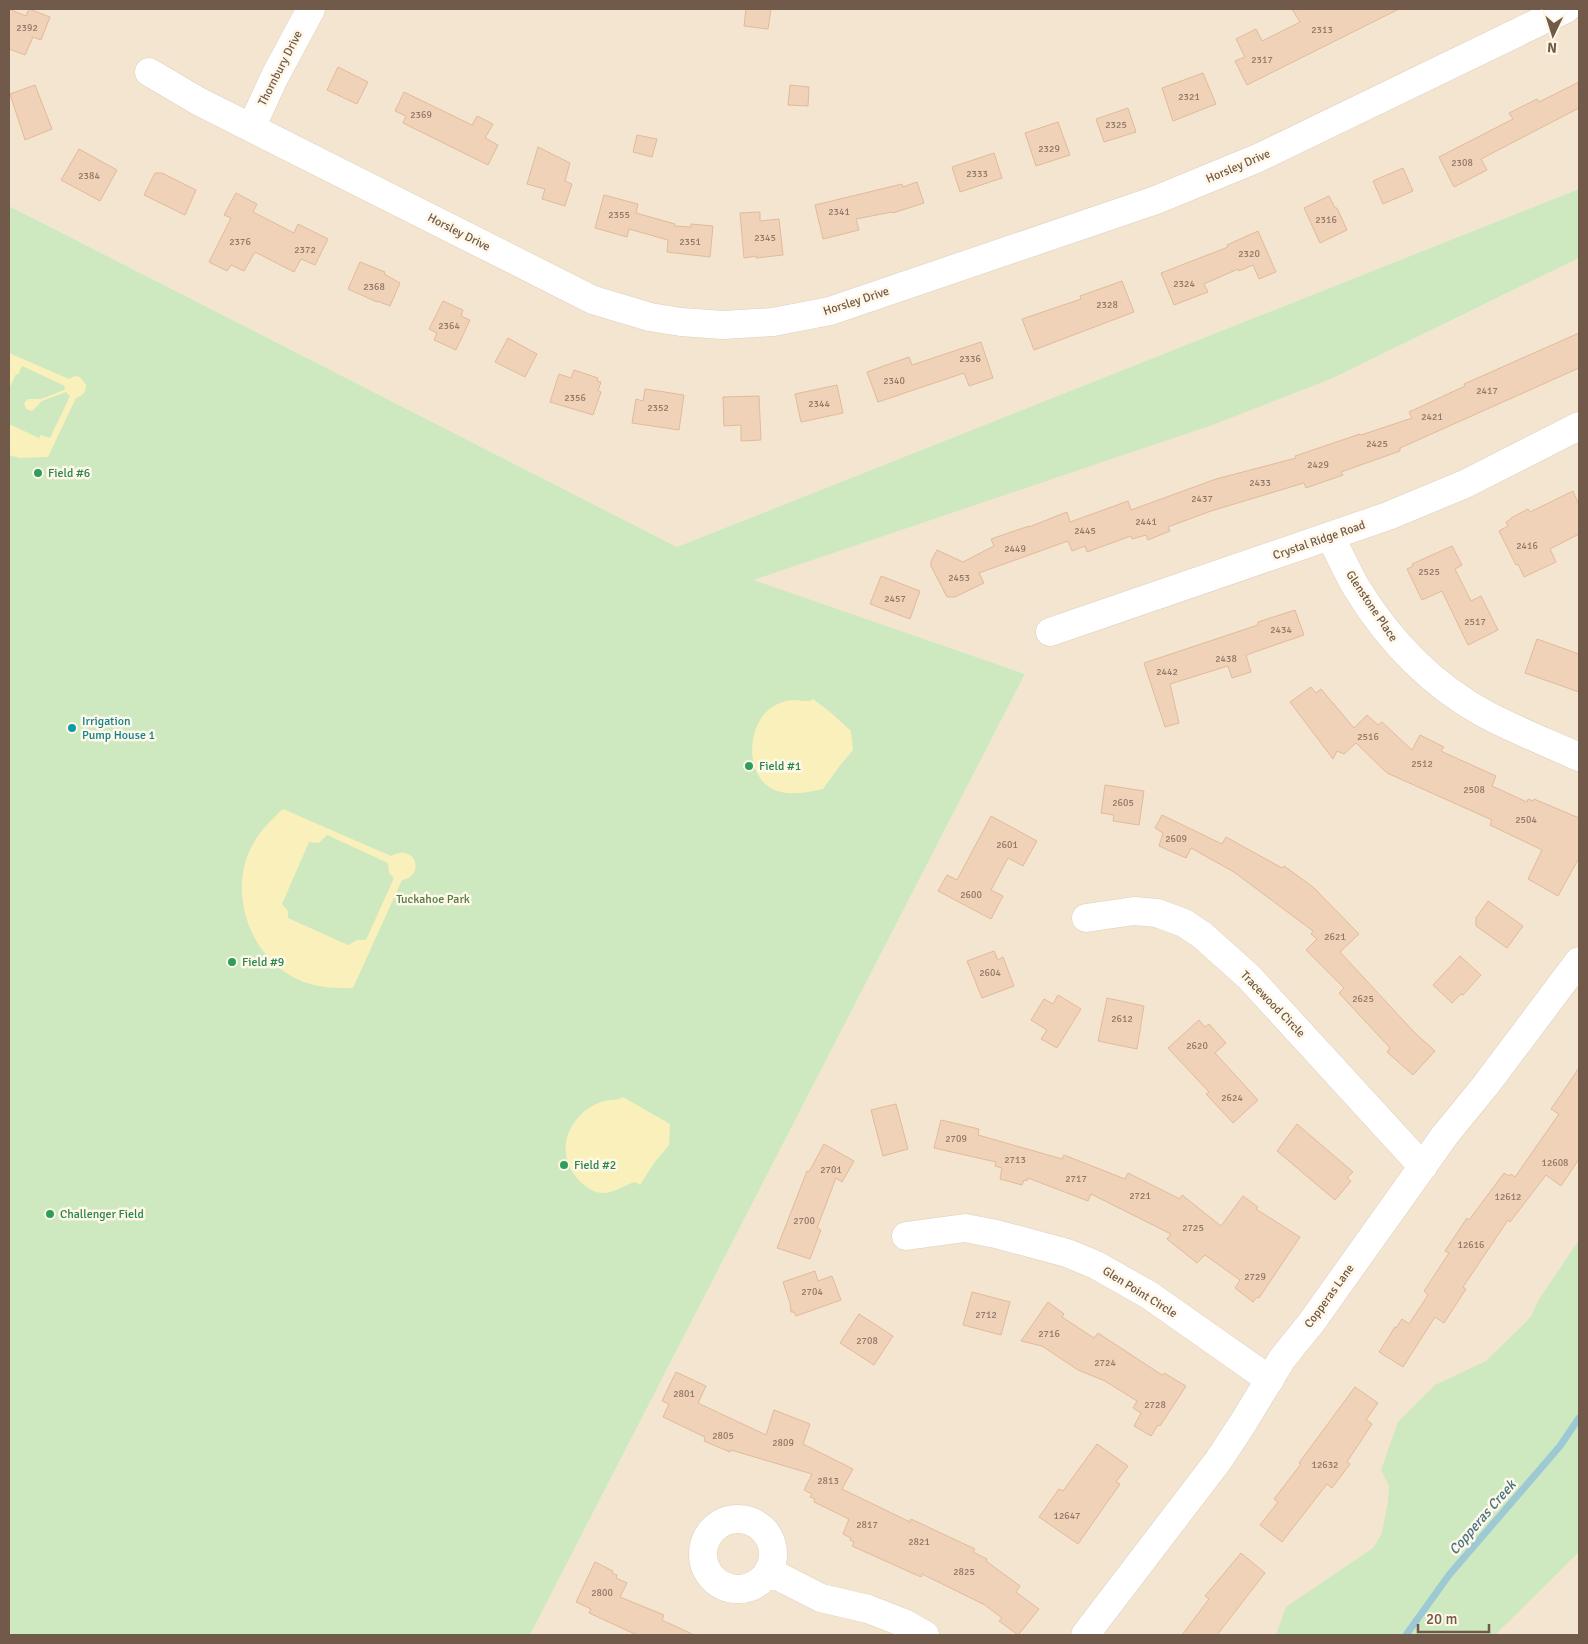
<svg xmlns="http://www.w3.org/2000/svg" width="1588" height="1644" font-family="Signika,sans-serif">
<rect width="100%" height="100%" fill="#fbf3e1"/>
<!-- residential -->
<path fill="#f3e5d0" d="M9,9h1570v180l-902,358 -668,-341z
M1579,258v1124l-208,253h-841l495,-961 -273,-94 581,-202z
M1579,1452v183h-137z"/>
<!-- green -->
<path fill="#cee8c0" d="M1579,189v69l-246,120 -118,46 -462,156 272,94 -495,961h-521v-1429l668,341z
M1579,1240v312l-84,83h-219l10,-28 87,-59 9,-15 6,-32 1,-15 -8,-16 17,-48 37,-37 51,-24 45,-44 7,-16z"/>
<!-- sand -->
<path fill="#faf0bc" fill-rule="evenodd" d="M9,353l60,26 6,-3 5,1 6,8c0,8 -3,10 -10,13l-28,59 -28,1 -11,-3v-31l30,14 2,-3 9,3 20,-42 -4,-4 -24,9 -10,10 -6,-2 -2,-6 4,-4h13l23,-9 1,-4 -43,-20 -4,9 -2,-1 -7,15z
M813,699l17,13 21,19 2,19 -15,18 -15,21c-15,3 -31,7 -46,2 -31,-11 -31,-58 -11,-79 7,-7 18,-12 28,-12 7,0 13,3 19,-1z
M283,809l108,47c25,-14 35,20 11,24l-49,108c-16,0 -31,0 -46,-5 -55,-18 -82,-89 -54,-139 8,-14 18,-24 30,-35zM327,835l61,28 1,10 5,5 -28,62h-9l-9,5 -60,-27v-7l-6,-7 27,-62 10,1z
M623,1097l47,27 -1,21 -15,18 -14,22 -5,-3c-10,3 -21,11 -32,11 -8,0 -14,-4 -20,-9 -20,-17 -24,-44 -6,-65 6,-8 18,-16 28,-18 7,-2 12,0 18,-4z"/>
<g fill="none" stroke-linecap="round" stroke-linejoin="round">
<!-- stream -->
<path stroke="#9dc9d5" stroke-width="7" d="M1406,1635l43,-60 111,-129 19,-28"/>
</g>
<!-- building -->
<path fill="#f0d2b9" stroke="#e2ba9a" d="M9,9l17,7 3,-7 21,8 -9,23 -8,-3 -8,18 -16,-6z
M746,9h25l-3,20 -24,-3z
M1292,9h107l-152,76 -12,-24 10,-4 -9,-18 20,-10 6,12 38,-19z
M338,67l30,15 -11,22 -30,-14z
M1203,73l13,31 -43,17 -11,-33z
M1579,82v26l-98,51 6,11 -33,17 -15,-30 74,-38 -4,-6 28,-14 2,3z
M35,85l17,44 -27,11 -15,-46z
M790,85l19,2 -1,19 -20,-1z
M404,92l68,33 5,-9 16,8 -8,14 13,7 -10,20 -85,-42 3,-7 -11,-5z
M1128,108l8,24 -32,10 -8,-23z
M1058,122l12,33 -34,11 -11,-33z
M637,135l20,4 -5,18 -19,-5z
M538,147l32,16 -5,18 7,3 -7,22 -23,-7 3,-10 -18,-5z
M79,149l38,21 -17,31 -39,-21z
M994,153l8,25 -42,14 -8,-25z
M1403,168l10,23 -30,13 -10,-23z
M155,173h7l34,17 -11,25 -41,-20z
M917,182l7,21 -31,10 -1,-1 -36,7 3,11 -36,9 -8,-34 87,-21 1,3z
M236,193l21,11 -4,8 41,21 4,-9 30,15 -13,26 -14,-6 -7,13 -39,-20 -11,19 -13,-6 -4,6 -18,-9 22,-44 -7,-3z
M604,195l34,9 -2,9 39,11 -1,2 17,1v-3l22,2 -3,31 -43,-5 1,-12 -39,-11 -2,8 -32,-9z
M1329,196l6,12h2l10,22 -27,13 -16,-35z
M760,212v9l19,-2 4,36 -27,3v-2l-12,2 -4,-45z
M1258,231l18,41 -17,7 -6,-14 -14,6 -1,-2 -34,15 4,8 -34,13 -13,-32 67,-26 -1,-2z
M360,262l25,10 -1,2 16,9 -10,23 -13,-5v1l-29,-13z
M1122,281l12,31 -100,38 -12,-31 59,-20 -1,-3z
M443,301l20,9 -2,6 9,4 -14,30 -22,-10 3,-7 -8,-4z
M1579,333v35l-179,80v3l-59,21 2,3 -37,13 -2,-5 -93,28 -43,16 2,4 -22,9 -2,-5 -14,4 -1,-3 -44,16 -2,-6 -13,5 -4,-10 -89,32 5,10 -29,14h-8l-16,-31v-5l6,-11 26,12 31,-16 -3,-7 38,-13v1l38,-15 3,10 58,-21 3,9 85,-31 80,-21 -1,-2 65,-22 1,1 51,-17 -3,-6 56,-26 -1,-2z
M508,338l29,16 -12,23 -30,-15z
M981,342l12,36 -24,8 -5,-13 -86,29 -11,-30 42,-15 3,8z
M574,370l24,8 -1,3 4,1 -3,9 3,1 -8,23 -43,-13 9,-28 12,4z
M837,385l6,28 -42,9 -6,-28z
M645,389l39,6 -5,35 -47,-7 4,-24 7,2z
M759,396l2,44 -20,1v-16l-17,1 -1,-29z
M1573,491l6,14v29l-29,15 6,13 -32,15 -6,-13 -2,1 -17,-34 9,-5 -2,-4 5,-3v-1l17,-9 2,3z
M1452,546l10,19 -7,4 16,32 10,-5 17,34 -30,15 -26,-54 -20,9 -15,-31 6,-3 -1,-2z
M881,576l39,15 -10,28 -40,-15z
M1295,610l9,25 -58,20 5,17 -19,6 -4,-12 -58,18 9,39 -14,4 -21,-64 114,-38v-3z
M1537,639l42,15v38l-54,-19z
M1311,687l5,6 5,-4 33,39 13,-13 11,10 4,-3 30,28 8,-15 24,12 -3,4 4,2 51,23 -4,10 35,16 1,-3 5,2 1,-2 45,19v40l-21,38 -30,-17 14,-29 -52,-25 2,-5 -105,-47 -31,-30 -12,11 -7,-3 -4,8 -43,-57z
M1105,785l39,6 -5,34 -26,-4 1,-6 -13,-2z
M1162,815l60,29 4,-7 56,31 2,-2 29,21 46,47 -19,18 75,81 20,18 -22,24 -26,-23 3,-4 -51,-55 5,-5 -38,-38 11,-11 -6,-5 2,-3 -79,-59 -43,-24 -5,10 -27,-12 4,-13 -8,-5z
M991,816l46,25 -14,25 -15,-8 -17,32 12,6 -12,23 -53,-28 9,-16 10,5z
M1488,901l35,25 -16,22 -31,-22v-8z
M994,951l4,9 5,-3 11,29 -32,12 -15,-37z
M1460,956l21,19 -18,20 -2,-1 -9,9 -19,-18z
M1058,995l23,14 -24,39 -16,-9 6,-9 -16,-10 13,-21 9,5z
M1107,998l37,8 -7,43 -39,-8z
M1199,1020l6,7 4,-3 17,19 -11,10 43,47 -25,23 -27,-29 3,-2 -41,-44z
M1579,1068v91l-18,27 -15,-11 -36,47 -2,-2 -45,67 3,2 -22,34 -9,-6 -32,50 -24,-15 16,-25 1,1 6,-9 7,5 19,-29 -4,-4 25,-38 -4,-2 22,-33 2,2 35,-47 5,3 2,-2 4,3 44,-63 -8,-5z
M896,1104l12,45 -25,7 -12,-46z
M941,1120l38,9 -1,6 84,24 2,-4 61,24 3,-6 52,26 2,-4 39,31 22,-30 15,11 -2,2 44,28 -41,61 -2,-1 -4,5 -18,-14 5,-8 -35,-25 -8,8 -30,-24 4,-5 -80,-40 -3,7 -60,-23 -1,3 -3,-1 -2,5 -22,-6 2,-11 -7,-2 1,-4 -62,-14z
M1297,1124l56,48 -6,6 4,3 -16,19 -58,-49z
M824,1144l30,17 -12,21 -6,-4 -19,50 4,2 -11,29 -33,-11 30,-77 2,1z
M815,1271l3,10 14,-5 9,24 -45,16 -2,-4h-3l-1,-9 -7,-21z
M972,1292l38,10 -9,33 -38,-10z
M1048,1302l16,12 -2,3 32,21 4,-5 64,42 2,-2 22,13 -26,40 -2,-1 -7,11 -17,-10 7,-13 -8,-5 4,-7 -32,-20 -27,-11 -36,-24 -21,-5z
M859,1314l34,22 -19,29 -34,-22z
M676,1372l30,14 -8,17 68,32 8,-25 36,14 -7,20 50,25 -11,20 68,33 1,-3 64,30 -2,3 14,7 -1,2 34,25 -4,6 23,17 -21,26 -19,-14 3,-3 -17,-13 -63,-31 -1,3 -69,-31 2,-4 -4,-2 1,-2 -8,-4 6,-15 -35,-17 1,-3 -5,-2 2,-3 -8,-4 8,-16 -81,-24 -1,2 -26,-11 1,-4 -42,-20 6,-13 -7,-3z
M1355,1387l23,16 -12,17 6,4 -25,38 3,2 -18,24 -5,-4 -45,58 -22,-17 18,-23 -4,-3 27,-35 -2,-1z
M1097,1444l31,22 -12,16 4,2 -42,60 -39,-27 20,-28 4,2z
M1241,1553l24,20 -48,62h-35l27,-36 -4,-3z
M595,1562l18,9 -1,2 5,2 -1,3 11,5 -7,14 44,18 -2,5 32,15h-57l-48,-22 2,-4 -15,-7z"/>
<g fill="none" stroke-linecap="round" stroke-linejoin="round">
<defs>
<path id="minor" d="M149,72l49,29 395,199 57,17 31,5 42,3 50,-3 57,-11 326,-111 102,-42 308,-149
M251,128l24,-52 36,-67
M1330,536c9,17 17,35 26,51 33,54 74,97 129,127 30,16 63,29 94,43
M1050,632l338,-116 77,-32 114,-58
M1086,918l48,-7 23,2 27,10 18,12 47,42 174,190
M906,1236l59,-8 31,6 71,19 29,12 53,30 121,85
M703 1554a35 35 0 1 1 70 0a35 35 0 1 1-70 0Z
M768,1571l53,27 47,11 36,14 21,12"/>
<path id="tertiary" d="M1085,1635l133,-174 25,-38 39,-64 29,-36 134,-188 40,-49 94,-125"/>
</defs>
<!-- minor casing -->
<use href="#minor" stroke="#dfcfbd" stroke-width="29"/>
<!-- tertiary casing -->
<use href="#tertiary" stroke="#dfcfbd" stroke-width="29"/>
<!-- minor -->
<use href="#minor" stroke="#fff" stroke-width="28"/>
<!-- tertiary -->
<use href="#tertiary" stroke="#fff" stroke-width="28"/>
</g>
<!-- markers -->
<g fill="#2e9e5b" stroke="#fff7e7" stroke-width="2">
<circle cx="38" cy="473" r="5"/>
<circle cx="749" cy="766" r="5"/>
<circle cx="232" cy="962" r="5"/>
<circle cx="564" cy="1165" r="5"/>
<circle cx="50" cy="1214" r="5"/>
</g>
<circle fill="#0f9aa8" stroke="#fff7e7" stroke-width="2" cx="72" cy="728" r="5"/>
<g text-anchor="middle" stroke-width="5" stroke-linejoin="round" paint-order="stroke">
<!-- number labels -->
<g font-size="10" fill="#917865">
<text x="27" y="31">2392</text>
<text x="1322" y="33">2313</text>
<text x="1262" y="63">2317</text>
<text x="1189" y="100">2321</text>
<text x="421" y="118">2369</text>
<text x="1116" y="128">2325</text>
<text x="1049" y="152">2329</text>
<text x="1462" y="166">2308</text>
<text x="977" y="177">2333</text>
<text x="89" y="179">2384</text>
<text x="839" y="215">2341</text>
<text x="619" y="218">2355</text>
<text x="1326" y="223">2316</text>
<text x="765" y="241">2345</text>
<text x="240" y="245">2376</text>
<text x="690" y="245">2351</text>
<text x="305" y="253">2372</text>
<text x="1249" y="257">2320</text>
<text x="1184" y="287">2324</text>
<text x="374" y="290">2368</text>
<text x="1107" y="308">2328</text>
<text x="449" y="329">2364</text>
<text x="970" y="362">2336</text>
<text x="894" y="384">2340</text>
<text x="1487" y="394">2417</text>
<text x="575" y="401">2356</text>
<text x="819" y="407">2344</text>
<text x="658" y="411">2352</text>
<text x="1432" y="420">2421</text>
<text x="1377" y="447">2425</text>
<text x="1318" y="468">2429</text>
<text x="1260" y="486">2433</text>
<text x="1202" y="502">2437</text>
<text x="1146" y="525">2441</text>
<text x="1085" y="534">2445</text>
<text x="1527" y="549">2416</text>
<text x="1015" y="552">2449</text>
<text x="1429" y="575">2525</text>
<text x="959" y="581">2453</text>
<text x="895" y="602">2457</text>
<text x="1475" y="625">2517</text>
<text x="1281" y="633">2434</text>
<text x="1226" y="662">2438</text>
<text x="1167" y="675">2442</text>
<text x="1368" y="740">2516</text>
<text x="1422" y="767">2512</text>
<text x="1474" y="793">2508</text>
<text x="1123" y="806">2605</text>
<text x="1526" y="823">2504</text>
<text x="1176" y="842">2609</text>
<text x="1007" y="848">2601</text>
<text x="971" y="898">2600</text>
<text x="1335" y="940">2621</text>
<text x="990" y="976">2604</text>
<text x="1363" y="1002">2625</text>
<text x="1122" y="1022">2612</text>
<text x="1197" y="1049">2620</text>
<text x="1232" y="1101">2624</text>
<text x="956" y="1142">2709</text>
<text x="1015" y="1163">2713</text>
<text x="1555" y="1166">12608</text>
<text x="831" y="1173">2701</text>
<text x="1076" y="1182">2717</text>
<text x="1140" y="1199">2721</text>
<text x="1508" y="1200">12612</text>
<text x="804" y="1224">2700</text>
<text x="1193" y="1231">2725</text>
<text x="1471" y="1248">12616</text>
<text x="1255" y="1280">2729</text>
<text x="812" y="1295">2704</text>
<text x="986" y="1318">2712</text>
<text x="1049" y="1337">2716</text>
<text x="867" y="1344">2708</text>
<text x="1105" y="1366">2724</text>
<text x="684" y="1397">2801</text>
<text x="1155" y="1408">2728</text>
<text x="723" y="1439">2805</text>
<text x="783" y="1446">2809</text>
<text x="1325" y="1468">12632</text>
<text x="828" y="1484">2813</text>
<text x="1067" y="1519">12647</text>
<text x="867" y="1528">2817</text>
<text x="919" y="1545">2821</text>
<text x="964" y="1575">2825</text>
<text x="602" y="1596">2800</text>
</g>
<!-- street labels -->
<g font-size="12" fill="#715a49" stroke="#fff7e7">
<text transform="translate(280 68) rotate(-63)" y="4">Thornbury Drive</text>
<text transform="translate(1238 166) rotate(-23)" y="4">Horsley Drive</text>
<text transform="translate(459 232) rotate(27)" y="4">Horsley Drive</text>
<text transform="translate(856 301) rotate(-18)" y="4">Horsley Drive</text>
<text transform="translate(1319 540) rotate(-19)" y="4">Crystal Ridge Road</text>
<text transform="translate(1372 606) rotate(56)" y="4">Glenstone Place</text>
<text transform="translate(1273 1004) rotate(46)" y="4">Tracewood Circle</text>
<text transform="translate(1140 1292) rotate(32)" y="4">Glen Point Circle</text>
<text transform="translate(1329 1296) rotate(-54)" y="4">Copperas Lane</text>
</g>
<!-- leisure labels -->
<g font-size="12" fill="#27864d" stroke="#fff7e7" text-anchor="start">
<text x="48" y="477">Field #6</text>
<text x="759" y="770">Field #1</text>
<text x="242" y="966">Field #9</text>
<text x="574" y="1169">Field #2</text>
<text x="60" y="1218">Challenger Field</text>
</g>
<!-- culture labels -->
<g font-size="12" fill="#0d838f" stroke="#fff7e7" text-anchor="start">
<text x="82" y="725">Irrigation<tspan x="82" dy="14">Pump House 1</tspan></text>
</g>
<!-- park labels -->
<g font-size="12" fill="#527c44" stroke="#fff7e7">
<text x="433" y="903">Tuckahoe Park</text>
</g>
<!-- water labels -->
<g font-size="14" font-style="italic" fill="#437585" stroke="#fff7e7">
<text transform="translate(1482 1517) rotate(-49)" y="5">Copperas Creek</text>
</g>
</g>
<!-- border -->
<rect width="1588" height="1644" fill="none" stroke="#715a49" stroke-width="20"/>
<!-- north arrow -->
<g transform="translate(1553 35) rotate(184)" stroke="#fff7e7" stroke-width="4" paint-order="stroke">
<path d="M0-4L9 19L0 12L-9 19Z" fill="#715a49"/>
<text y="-8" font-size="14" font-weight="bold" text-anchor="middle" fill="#715a49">N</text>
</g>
<!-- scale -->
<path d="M1418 1624v8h71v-8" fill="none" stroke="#715a49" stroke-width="2.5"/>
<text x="1426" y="1624" font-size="15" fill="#715a49" stroke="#fff7e7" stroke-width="4" paint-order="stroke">20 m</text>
</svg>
